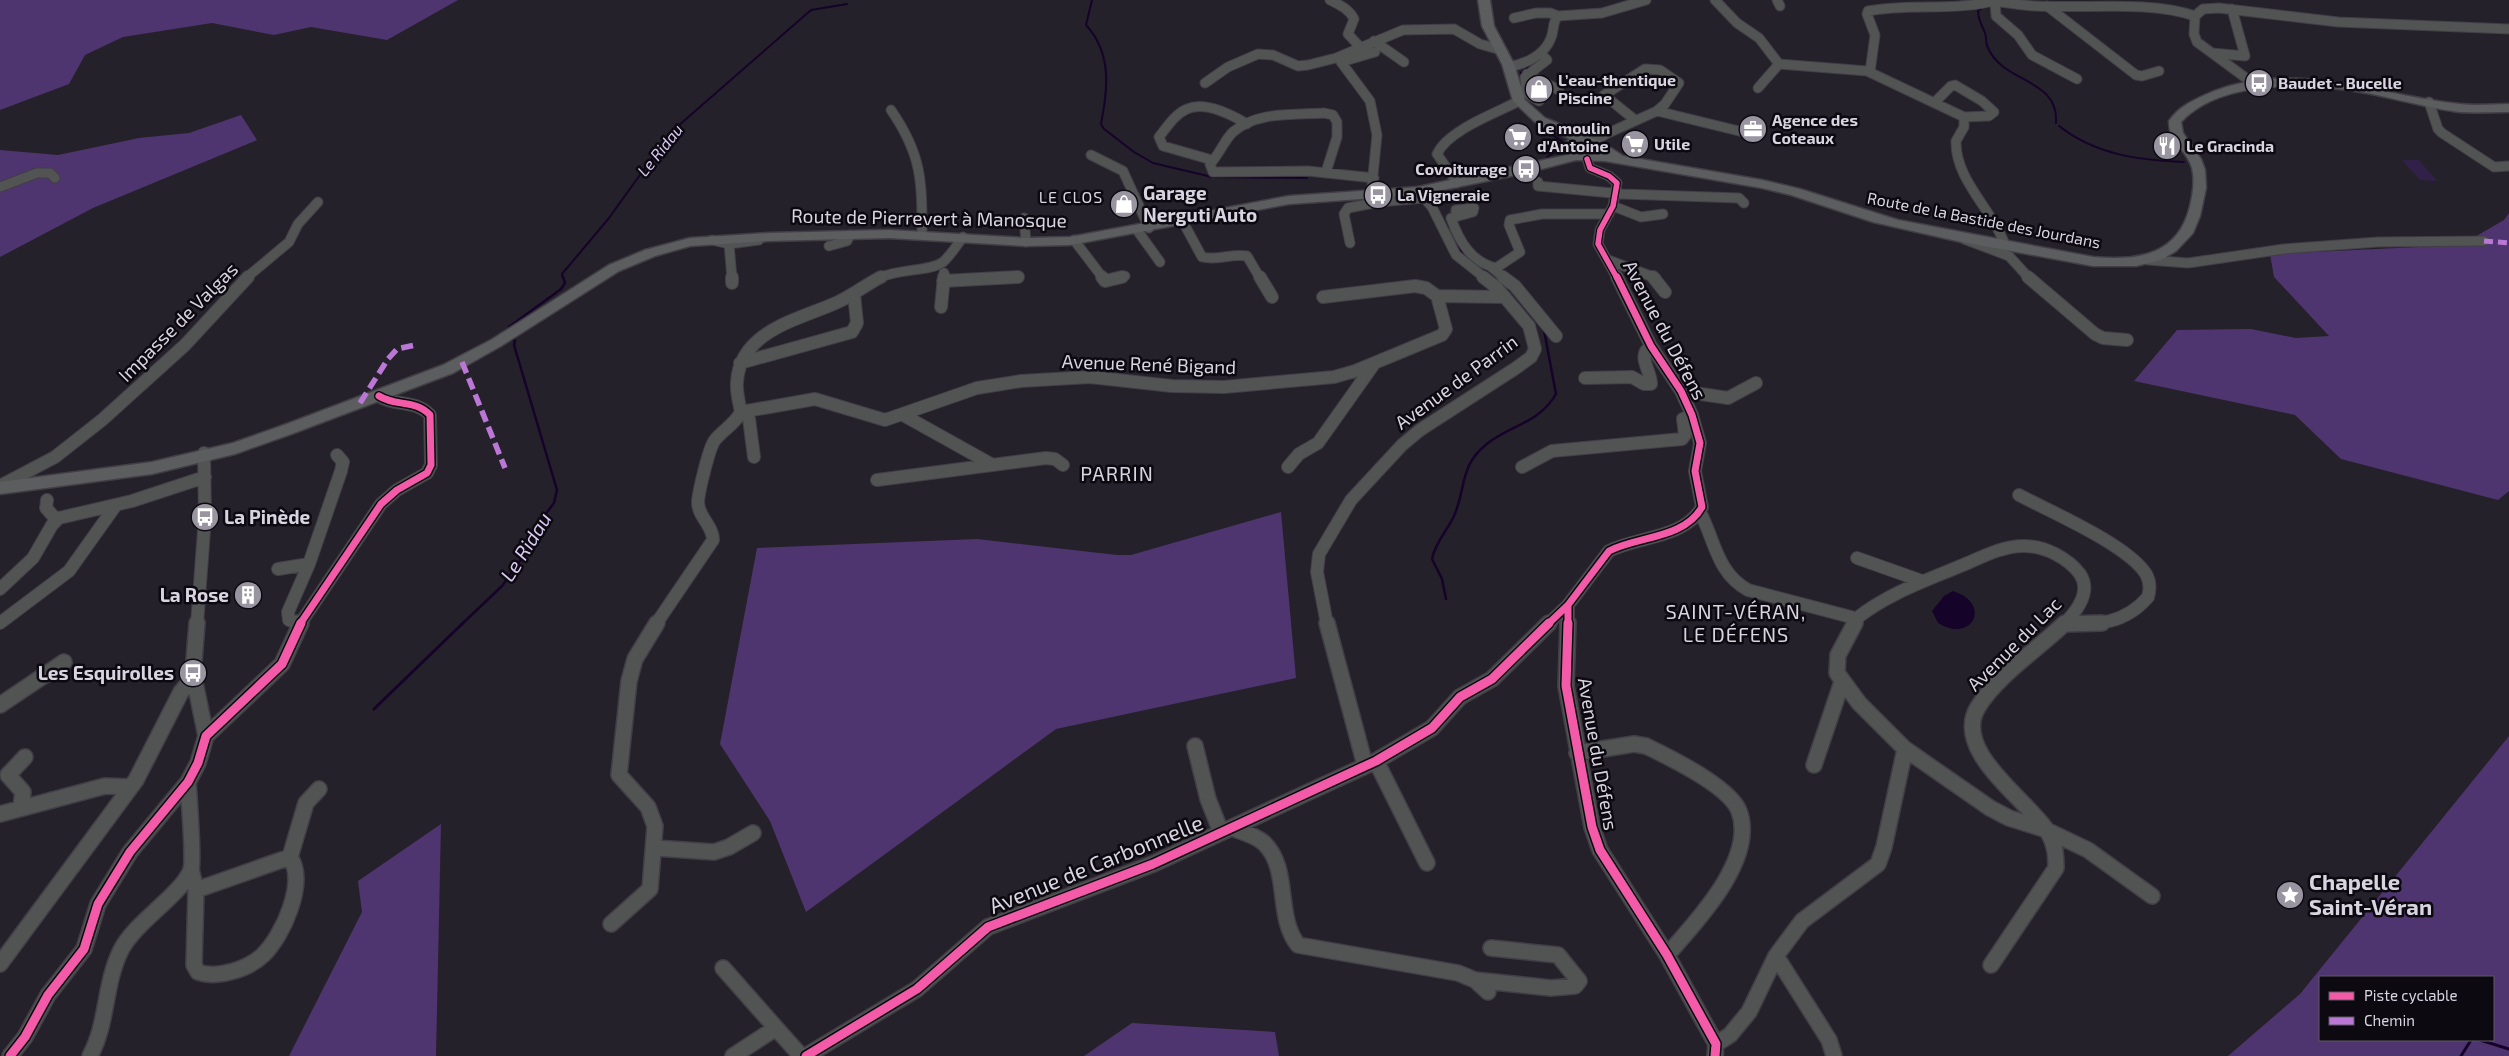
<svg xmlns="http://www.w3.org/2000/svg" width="2509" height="1056" font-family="'Exo 2',sans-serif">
<rect width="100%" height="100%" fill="#25212a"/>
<!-- green -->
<path fill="#312148" d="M2402,160h17l18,21 -17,-1z"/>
<!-- forest -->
<path fill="#4e356f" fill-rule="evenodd" d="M0,0h458l-71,40 -76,-13 -37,8 -62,-12 -89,14 -38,18 -16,29 -69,26z
M241,115l16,25 -164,68 -93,49v-107l58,5 81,-17 50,-5z
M2509,213v278l-11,9 -157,-41 -46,-44 -161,-34 43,-51 74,-1 45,9 33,-2 -55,-59 -4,-23 191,-9 43,-25z
M1281,512l15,166 -240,51 -250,183 -36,-91 -50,-77 37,-196 220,-9 140,16h14z
M2509,736v320h-281l72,-62zM2320,977h173v63h-173z
M441,824l-5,232h-147l73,-144 -4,-31z
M1132,1023l143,9 4,24h-195z"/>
<!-- water -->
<path fill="#16032a" d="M1953,591c40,13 19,53 -15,32l-6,-12 12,-15z"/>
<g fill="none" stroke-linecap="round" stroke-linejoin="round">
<!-- stream-far2 -->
<path stroke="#16032a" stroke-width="2" d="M1092,0l-6,25c26,28 22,64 15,99l3,5 30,23 19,11 59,14 95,1
M1983,7l-5,4c0,9 4,14 7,22 2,5 0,10 3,15 16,36 71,30 68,75
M1521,87v-14l14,-10
M1541,115l11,6
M1536,124l26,17 -2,8 -13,8
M2059,126c37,29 79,34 125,36
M1582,134h11
M1448,226l2,7
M1456,244l11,13 27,18
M563,278l-1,-4 47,-56 61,-85 141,-123 36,-6"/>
<!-- stream-far1 -->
<path stroke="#16032a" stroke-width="2.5" d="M509,332v-5l52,-38 4,-6 -2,-6
M1446,599l-4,-20 -10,-20c3,-16 14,-27 21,-41 14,-29 5,-52 35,-75 24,-18 52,-21 68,-49l-12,-64
M462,624l40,-38 23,-32 13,-30 16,-21 3,-13 -43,-145 1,-4 -3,-3"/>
<!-- stream -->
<path stroke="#16032a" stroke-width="3" d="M374,709l89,-86
M2480,1040l29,9
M2461,1056l10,-16"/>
<defs>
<path id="minor-far2" d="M1330,0c10,5 19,9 24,19l-6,15 13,14
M1715,0l22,23 22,15 20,26 88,7 97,46v10l-8,14c-1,39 37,69 49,104
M1777,0l3,6
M1985,0c17,2 33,5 50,6 48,3 115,-6 160,10l8,-7 16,-1 119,14 171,7
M1995,2l1,14 22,19 14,20 45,24
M2047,6l89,69 6,1 17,-5
M2195,16l-1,18 3,8 57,42
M1514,18l22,-5h14l8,3 44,-3 44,-13
M1374,41l30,21
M2212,53l33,3 -13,-47
M1509,67c19,-4 37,-12 43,-32 2,-8 1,-14 6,-19
M1870,72l5,-37 -8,-21 1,-3c40,-8 81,0 121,-9
M1527,74l32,16
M1205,83l23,-16 30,-13 15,1 25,11 10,-1 28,-7 67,-28 51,-1 26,15 21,6
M1758,88l21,-24
M1539,101l-13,-8 -1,-16 22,-17 -3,-3
M1935,102l16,-16 4,-1 27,16 12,11 -5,4 -25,1
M2429,102l9,27 4,4 52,34 15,-1
M891,110c31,45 31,71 31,124
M1635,120l-31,-25 41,-26 15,1 19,13 -14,21 -8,7
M1594,142l12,-8 51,-23 86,21
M1091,155l32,16 26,57
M1587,159l3,9 19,8 8,7 -4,23 -13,24 -2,14 19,34
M1212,160l-49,-14 -4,-9c8,-10 16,-23 28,-28 18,-8 45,6 60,15
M1326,172l11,-35v-15l-4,-7 -9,-2c-30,2 -67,-2 -91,19 -8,7 -14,23 -23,32l3,8 95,-1 66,7
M1538,182v4l84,8 117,4 5,5
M1457,183l-20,-29c11,-24 59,-41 82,-53
M0,187l37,-14h13l5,5
M1418,191l14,16 24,48 29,23
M1371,195l6,-60 -7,-34 -29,-39 34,-10
M1613,206l28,11 22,-3
M1456,215v-5l18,-2 -1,4 -22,6c8,23 20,44 45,50l24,-16 -11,-27 1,-5 32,-6h67
M1024,218l2,24
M1182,220l20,37c15,4 30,-4 45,-1l13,22
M1137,230l23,32
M1964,239l45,17 20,22
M712,240l17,4 30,-4
M1074,240l29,38
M1350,243l-6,-29 4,-6 31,-6 45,-4
M729,244l3,34
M829,246l18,-5 3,-6
M1608,260l48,18
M2148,260l40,3 96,-14 94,-7 106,-1
M1491,267l14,11
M246,278l43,-36 9,-18 20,-22
M879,278c21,-10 50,-6 64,-16 8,-7 14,-17 20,-25
M944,278v-5
M998,278l20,-1
M1117,278l8,-2"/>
<path id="minor-far1" d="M732,277v6
M1102,277l3,4 17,-4
M1260,277l12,20
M1503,277l12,9 41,50
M1653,277l12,15
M2028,277l67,57 8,4 24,2
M943,281l75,-4
M1323,297l92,-11 11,2 11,8
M941,307l3,-30
M740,363l112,-31 5,-9 -3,-29
M1585,378l47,-1 12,7h7c0,-14 -15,-28 0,-38
M1681,391l47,7 28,-15
M748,411l6,46
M741,412l74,-13 70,21 92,-32 44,-7 69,-4 82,9 52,1 110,-10 21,-6 87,-36 4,-6 -9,-33 68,1
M741,412c-2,-10 -5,-20 -4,-30 3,-52 64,-63 101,-80 15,-7 29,-18 43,-25
M903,415l88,49
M1288,467l11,-13 19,-11 56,-79
M1522,467l30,-16 130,-12 3,-4 -2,-16 9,-4
M877,480l169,-22 9,1 8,6
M0,486l55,-29 47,-37 83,-75 63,-68
M2019,495c32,17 109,50 127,79 4,7 4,16 2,23 -23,27 -51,28 -84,27
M47,500l-1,8 8,9 5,1
M1700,512c15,29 17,61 48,78l103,27
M1857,558l65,23
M278,569l31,-5
M0,589l33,-31 19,-33 7,-7 73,-17 73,-24
M1857,618c32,-25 68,-37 106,-53 19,-8 39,-19 61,-19 21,0 44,12 56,28 12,18 -4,38 -16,50
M0,623l69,-52 47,-66
M197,624l8,-107 -1,-64
M300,624l-11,-4 -1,-8 21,-48 32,-93 2,-9 -6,-7
M300,624l81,-120 16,-14 30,-17 4,-8 -1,-50c-15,-16 -34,-8 -51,-19
M656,624l57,-84c0,-15 -16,-24 -15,-39 1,-10 11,-54 17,-61 8,-10 20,-16 26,-28
M1327,624l-10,-52 2,-18 32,-54 51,-55 18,-15 96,-62 15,-11 4,-8 -6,-23 -32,-38 -14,-11
M1548,624l20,-19
M1568,624v-19l41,-54c29,-15 75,-12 93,-44l-7,-36 5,-28 -8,-28 -11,-24 -30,-45 -34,-69
M1855,624l1,-2"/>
<path id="minor" d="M197,623l-4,50 13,63
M297,623l3,1
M1327,623l38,142
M1568,623l-2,63 26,141 8,23 67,105 49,89 -1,12
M1855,623l-17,32 -1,18 22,30 46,46 85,59 19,10 35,11 44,21 64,46
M2064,624l38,-1
M0,705l64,-43
M1195,746l13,53 13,33
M1577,753l57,-9 12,2c23,11 84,41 93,65 18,48 -43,111 -72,144
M1376,761l51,102
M1814,765l28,-83
M21,807l2,-15 -15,-17 17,-18
M0,814l105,-28 26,1
M1232,828c10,4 23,7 32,15 27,26 11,73 34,102l160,28 17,7 13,12
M655,848l59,4 15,-5 24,-14
M290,857l16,-54 13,-14
M290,857c17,25 -7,79 -27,98 -14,14 -46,24 -65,17l-4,-7 2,-75z
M191,869l5,21
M611,924l39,-35 5,-63 -7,-19 -29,-32 10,-94 6,-22 22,-36
M1776,956l53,84 5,16
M0,964l136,-184 45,-88 13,-15
M1991,965l65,-97c0,-14 -1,-24 -8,-36 -20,-32 -97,-81 -70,-125 19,-31 60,-58 87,-84
M723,968l53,60
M1475,980l76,8 24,-2 4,-5 -21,-26 -67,-7
M1716,1044l14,-9 19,-23 27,-56 26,-35 76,-57 6,-17 21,-98
M10,1056l15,-19 23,-42 36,-46 14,-45 32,-52 58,-70 10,-19 8,-27 76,-72 19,-41
M90,1056c18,-33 14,-72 31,-106 15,-29 60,-55 70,-80 3,-10 -2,-73 -3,-88
M733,1056l43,-28 25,28
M806,1056l111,-67 71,-62 165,-63 223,-103 56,-33 28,-31 32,-18 57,-56"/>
<path id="major" d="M1478,0h12l4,26 20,38 11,36 20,18 55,23 23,15 139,24 38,9 98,31 195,37c44,4 85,-1 97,-51 3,-12 5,-26 2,-38 -5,-18 -24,-27 -23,-47 10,-14 21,-19 36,-26 83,-38 170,0 255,9 16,2 33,0 49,0v8c-16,0 -33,1 -50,0 -40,-5 -79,-19 -119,-23 -49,-6 -123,-6 -159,33l2,11 18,26 4,11 1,18 -6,28 -7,17 -17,18 -15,9 -25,6h-43l-136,-25 -84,-19 -82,-27 -29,-7 -157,-27 -29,-1 -50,13 -108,22 -129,9 -219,41 -44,1 -137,-8 -121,3 -78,5 -35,10 -36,15 -118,75 -48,27 -159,60 -59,21 -83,20 -152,20v-12l152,-20 81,-19 51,-18 159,-60 48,-25 118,-75 36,-15 45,-12 78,-5 121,-3 137,8 44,-1 219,-41 129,-9 149,-32 -4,-6 4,-3 -2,-3 5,-4 -33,-15 -24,-23 -11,-37 -20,-38zM1580,144h6l15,9h-20l-8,-7z"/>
</defs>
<!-- minor-far2 casing -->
<use href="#minor-far2" stroke="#423e46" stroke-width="11"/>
<!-- minor-far1 casing -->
<use href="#minor-far1" stroke="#423e46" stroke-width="14"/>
<!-- minor casing -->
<use href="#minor" stroke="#423e46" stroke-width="18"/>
<!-- major casing -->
<use href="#major" stroke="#423e46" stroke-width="3"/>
<!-- minor-far2 -->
<use href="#minor-far2" stroke="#525454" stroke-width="9"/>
<!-- minor-far1 -->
<use href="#minor-far1" stroke="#525454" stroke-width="12"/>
<!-- minor -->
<use href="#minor" stroke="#525454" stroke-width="15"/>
<!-- major -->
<use href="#major" fill="#5c5d5e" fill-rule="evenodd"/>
<!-- quiet-far1 -->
<path stroke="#ba77d6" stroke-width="5" stroke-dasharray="9 5" stroke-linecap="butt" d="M2484,241l25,2"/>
<!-- quiet -->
<path stroke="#ba77d6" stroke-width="5.5" stroke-dasharray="12 5.5" stroke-linecap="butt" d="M462,362l43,106
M360,403l28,-44 9,-10 18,-4"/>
<defs>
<path id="cycleway-far2" d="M1587,159l3,9 19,8 8,7 -4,23 -13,24 -2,14 19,34"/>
<path id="cycleway-far1" d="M300,624l81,-120 16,-14 30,-17 4,-8 -1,-50c-15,-16 -34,-8 -51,-19
M1548,624l20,-19
M1568,624v-19l41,-54c29,-15 75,-12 93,-44l-7,-36 5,-28 -8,-28 -11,-24 -30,-45 -34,-69"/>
<path id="cycleway" d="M1568,623l-2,63 26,141 8,23 67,105 49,89 -1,12
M10,1056l15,-19 23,-42 36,-46 14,-45 32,-52 58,-70 10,-19 8,-27 76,-72 19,-41
M806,1056l111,-67 71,-62 165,-63 223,-103 56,-33 28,-31 32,-18 57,-56"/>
</defs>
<!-- cycleway-far2 casing -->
<use href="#cycleway-far2" stroke="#0c0911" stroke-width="8"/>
<!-- cycleway-far1 casing -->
<use href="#cycleway-far1" stroke="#0c0911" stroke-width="10"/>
<!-- cycleway casing -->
<use href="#cycleway" stroke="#0c0911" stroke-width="12"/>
<!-- cycleway-far2 -->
<use href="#cycleway-far2" stroke="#f35aa7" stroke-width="5.5"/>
<!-- cycleway-far1 -->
<use href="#cycleway-far1" stroke="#f35aa7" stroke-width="7"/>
<!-- cycleway -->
<use href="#cycleway" stroke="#f35aa7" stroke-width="9"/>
</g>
<!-- icons -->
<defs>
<symbol id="bus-disc" viewBox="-11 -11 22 22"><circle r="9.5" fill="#9995a0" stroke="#0c0911"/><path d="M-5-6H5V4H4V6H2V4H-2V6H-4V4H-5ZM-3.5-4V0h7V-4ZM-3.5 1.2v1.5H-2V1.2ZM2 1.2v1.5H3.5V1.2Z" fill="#fff"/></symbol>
<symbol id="shop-disc" viewBox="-11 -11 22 22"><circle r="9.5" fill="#9995a0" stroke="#0c0911"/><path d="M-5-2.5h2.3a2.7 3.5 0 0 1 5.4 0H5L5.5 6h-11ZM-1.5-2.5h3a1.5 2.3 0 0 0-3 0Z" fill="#fff"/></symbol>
<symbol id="office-disc" viewBox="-11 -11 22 22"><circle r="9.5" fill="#9995a0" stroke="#0c0911"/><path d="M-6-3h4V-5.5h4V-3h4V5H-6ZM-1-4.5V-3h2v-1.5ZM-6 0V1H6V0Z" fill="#fff"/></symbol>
<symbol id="supermarket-disc" viewBox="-11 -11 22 22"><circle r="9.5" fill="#9995a0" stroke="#0c0911"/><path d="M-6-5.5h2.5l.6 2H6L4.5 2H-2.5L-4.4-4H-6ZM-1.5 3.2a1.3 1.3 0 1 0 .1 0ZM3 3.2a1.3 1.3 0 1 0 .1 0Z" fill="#fff"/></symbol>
<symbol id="restaurant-disc" viewBox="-11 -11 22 22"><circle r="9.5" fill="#9995a0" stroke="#0c0911"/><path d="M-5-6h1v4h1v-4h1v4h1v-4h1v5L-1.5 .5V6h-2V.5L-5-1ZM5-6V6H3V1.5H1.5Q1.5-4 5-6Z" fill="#fff"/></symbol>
<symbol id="building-disc" viewBox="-11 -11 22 22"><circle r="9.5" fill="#9995a0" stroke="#0c0911"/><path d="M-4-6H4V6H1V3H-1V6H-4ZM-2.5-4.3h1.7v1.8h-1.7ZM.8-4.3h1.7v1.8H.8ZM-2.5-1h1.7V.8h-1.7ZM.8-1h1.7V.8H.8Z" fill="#fff"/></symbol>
<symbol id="sight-disc" viewBox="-11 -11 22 22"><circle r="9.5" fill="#9995a0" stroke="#0c0911"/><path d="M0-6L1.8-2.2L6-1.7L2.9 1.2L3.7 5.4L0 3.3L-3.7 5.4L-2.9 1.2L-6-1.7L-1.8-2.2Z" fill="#fff"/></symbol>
</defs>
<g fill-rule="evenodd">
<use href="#bus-disc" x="2243" y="67" width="32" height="32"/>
<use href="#shop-disc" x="1523" y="73" width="32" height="32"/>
<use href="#office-disc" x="1737" y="113" width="32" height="32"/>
<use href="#supermarket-disc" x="1502" y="121" width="32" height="32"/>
<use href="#supermarket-disc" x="1619" y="128" width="32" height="32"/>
<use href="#restaurant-disc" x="2151" y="130" width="32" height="32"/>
<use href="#bus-disc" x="1510" y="153" width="32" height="32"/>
<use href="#bus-disc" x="1362" y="179" width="32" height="32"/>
<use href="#shop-disc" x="1108" y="188" width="32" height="32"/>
<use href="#bus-disc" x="189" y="501" width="32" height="32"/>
<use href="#building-disc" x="232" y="579" width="32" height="32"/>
<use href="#bus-disc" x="177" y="657" width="32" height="32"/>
<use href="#sight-disc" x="2274" y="879" width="32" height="32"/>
</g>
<g text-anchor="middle" stroke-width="5" stroke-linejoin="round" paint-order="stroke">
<!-- far-poi labels -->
<g font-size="16" font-weight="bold" fill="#d8d4e0" stroke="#0c0911" text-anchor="start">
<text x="1558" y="86">L’eau-thentique<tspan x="1558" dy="18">Piscine</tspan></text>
<text x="2278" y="89">Baudet - Bucelle</text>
<text x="1772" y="126">Agence des<tspan x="1772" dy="18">Coteaux</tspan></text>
<text x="1537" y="134">Le moulin<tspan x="1537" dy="18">d'Antoine</tspan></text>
<text x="1654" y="150">Utile</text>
<text x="2186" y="152">Le Gracinda</text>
<text x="1507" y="175" text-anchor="end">Covoiturage</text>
<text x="1397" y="201">La Vigneraie</text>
</g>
<!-- far-water labels -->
<g font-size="16" font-style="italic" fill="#d8caf2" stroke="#0c0911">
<text transform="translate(660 150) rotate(-51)" y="6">Le Ridau</text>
</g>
<!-- far-neighbourhood labels -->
<g font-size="16" letter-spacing="1" fill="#d8d4e0" stroke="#0c0911">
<text x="1071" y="203">LE CLOS</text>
</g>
<!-- far-street labels -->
<g font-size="16" fill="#d8d4e0" stroke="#0c0911">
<text transform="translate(1984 220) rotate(11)" y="6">Route de la Bastide des Jourdans</text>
</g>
<!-- poi labels -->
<g font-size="19" font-weight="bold" fill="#d8d4e0" stroke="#0c0911" text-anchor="start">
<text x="1143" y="200">Garage<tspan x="1143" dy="22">Nerguti Auto</tspan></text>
<text x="224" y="524">La Pinède</text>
<text x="229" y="602" text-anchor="end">La Rose</text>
<text x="174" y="680" text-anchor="end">Les Esquirolles</text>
</g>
<!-- street labels -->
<g font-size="19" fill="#d8d4e0" stroke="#0c0911">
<text transform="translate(929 218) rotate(1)" y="7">Route de Pierrevert à Manosque</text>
<text transform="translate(178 322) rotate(-45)" y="7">Impasse de Valgas</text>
<text transform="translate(1665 330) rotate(62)" y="7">Avenue du Défens</text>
<text transform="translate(1149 364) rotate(2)" y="7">Avenue René Bigand</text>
<text transform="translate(1456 382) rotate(-36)" y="7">Avenue de Parrin</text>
<text transform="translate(2014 644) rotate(-45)" y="7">Avenue du Lac</text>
<text transform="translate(1598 754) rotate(80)" y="7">Avenue du Défens</text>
</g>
<!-- neighbourhood labels -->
<g font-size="20" letter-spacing="1" fill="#d8d4e0" stroke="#0c0911">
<text x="1117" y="481">PARRIN</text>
<text x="1736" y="619">SAINT-VÉRAN,<tspan x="1736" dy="23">LE DÉFENS</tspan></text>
</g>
<!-- water labels -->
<g font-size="20" font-style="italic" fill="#d8caf2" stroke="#0c0911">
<text transform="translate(526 547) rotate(-58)" y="7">Le Ridau</text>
</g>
<!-- near-street labels -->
<g font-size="22" fill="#d8d4e0" stroke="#0c0911">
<text transform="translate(1096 864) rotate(-22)" y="8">Avenue de Carbonnelle</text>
</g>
<!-- near-poi labels -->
<g font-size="22" font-weight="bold" fill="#d8d4e0" stroke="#0c0911" text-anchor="start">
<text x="2309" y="890">Chapelle<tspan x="2309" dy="25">Saint-Véran</tspan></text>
</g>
</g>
<!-- legend -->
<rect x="2319" y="976" width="175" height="65" fill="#0c0911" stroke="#5e5a64"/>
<rect x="2329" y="992" width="25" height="8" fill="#f35aa7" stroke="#5e5a64"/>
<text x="2364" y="1001" font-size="15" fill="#d8d4e0">Piste cyclable</text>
<rect x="2329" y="1017" width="25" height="8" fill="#ba77d6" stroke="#5e5a64"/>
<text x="2364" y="1026" font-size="15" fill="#d8d4e0">Chemin</text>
</svg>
